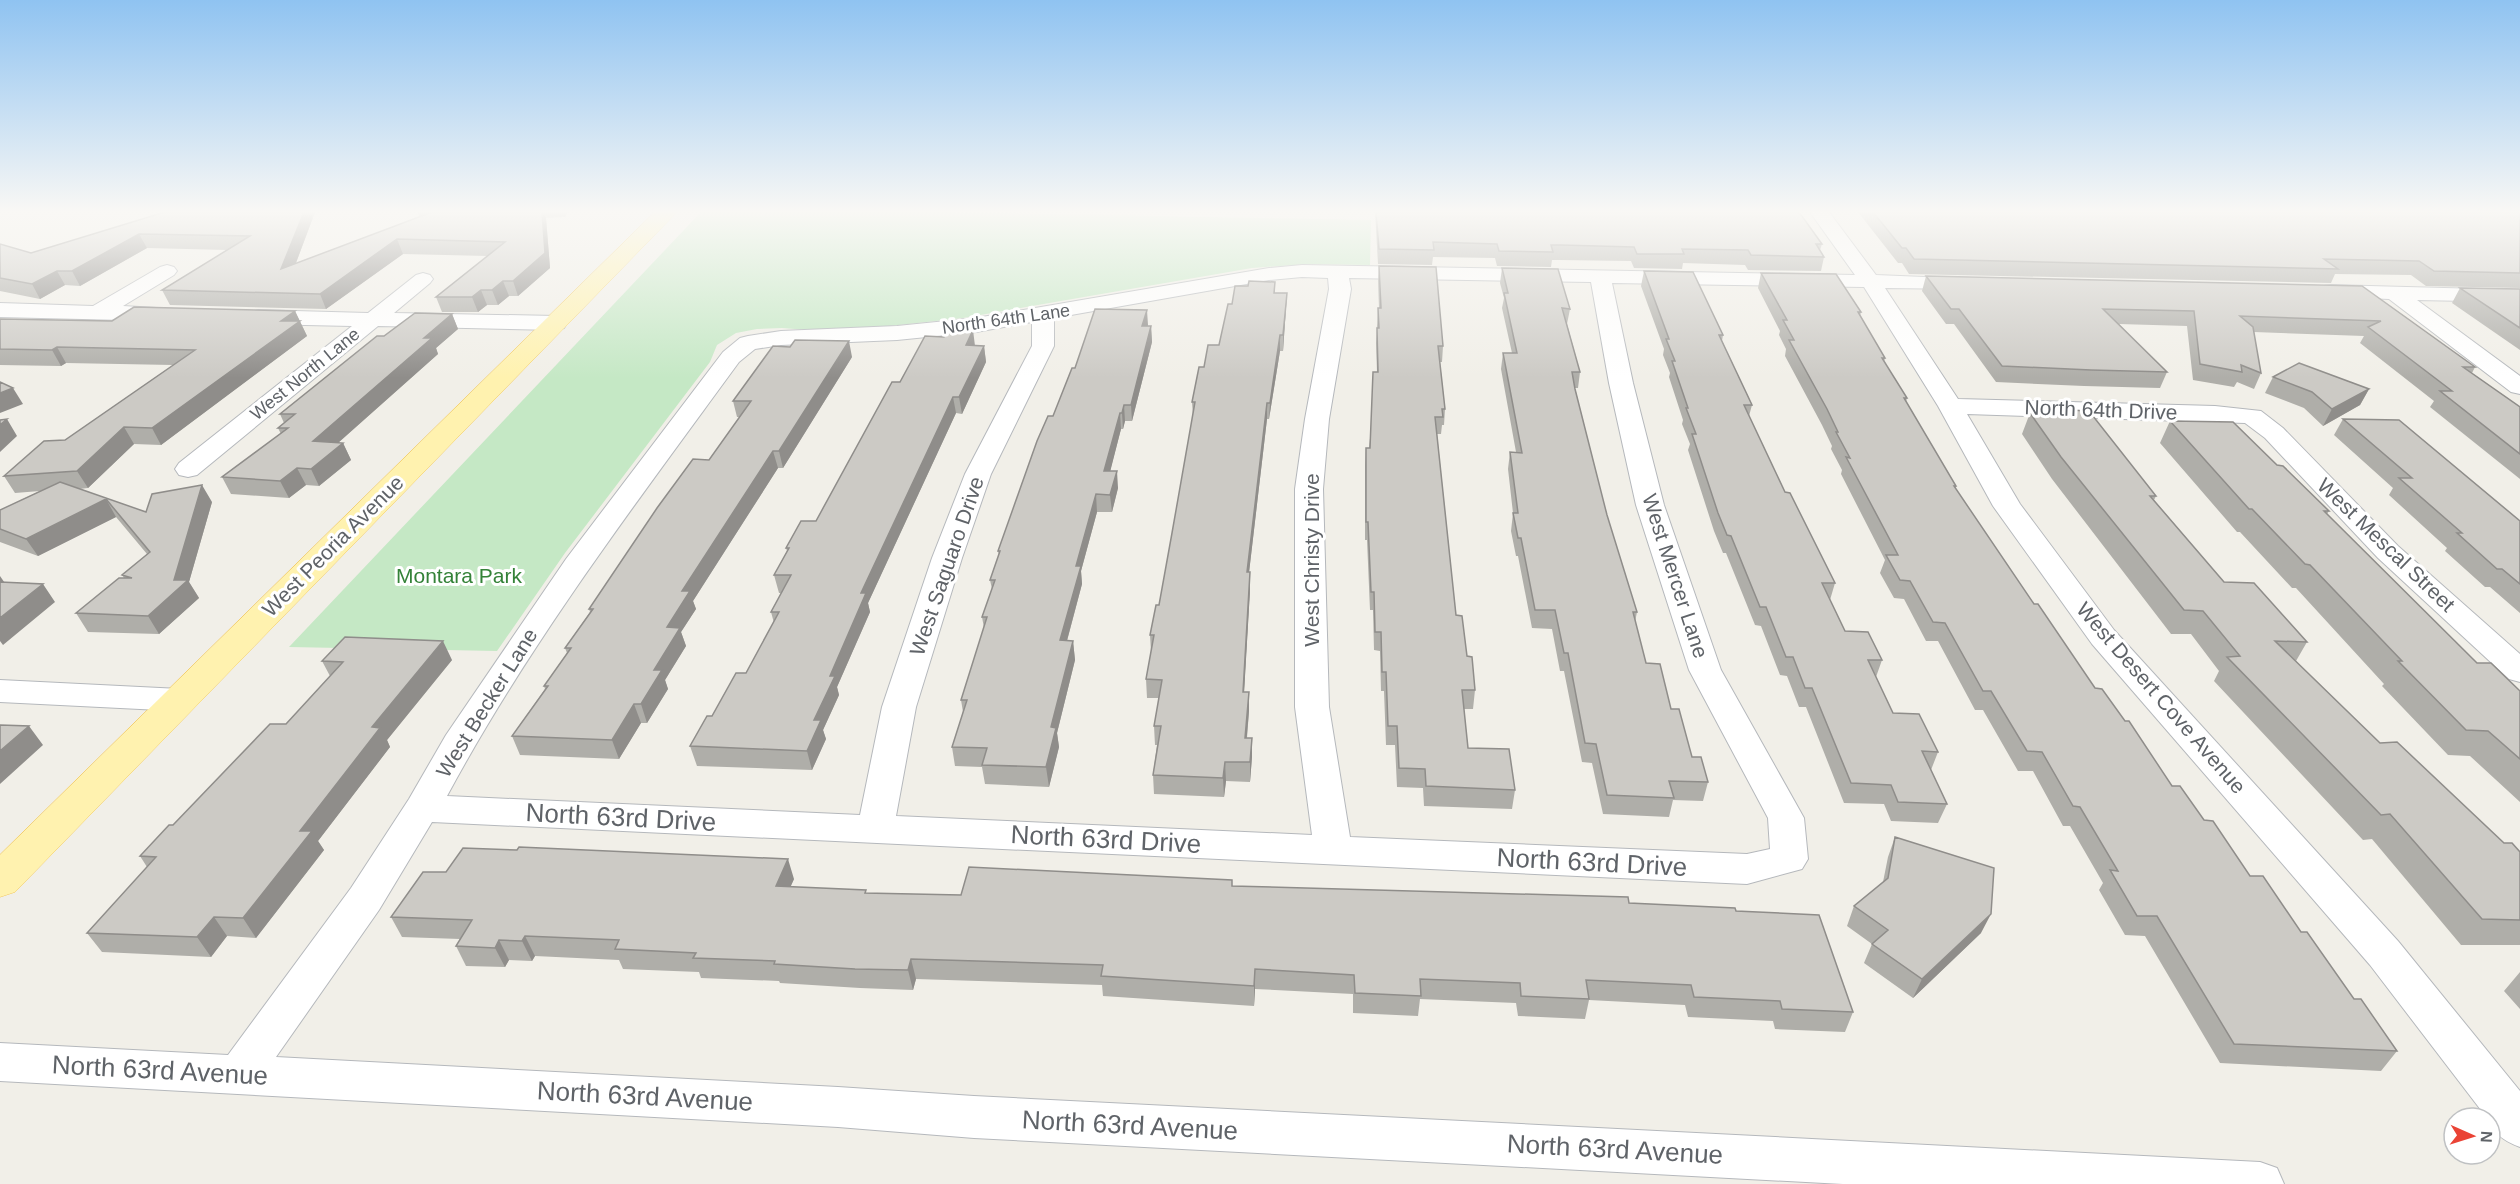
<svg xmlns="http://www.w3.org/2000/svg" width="2520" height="1184" font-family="Arial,sans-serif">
<rect width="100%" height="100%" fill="#f1efe8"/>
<!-- green -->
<path fill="#c5e8c5" d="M701,212h246l424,8 -1,45 -61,-1 -57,4 -289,50 -73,8 -82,4 -26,-2 -25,1 -21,4 -19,12 -7,17 -145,191 -68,98 -208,-4z"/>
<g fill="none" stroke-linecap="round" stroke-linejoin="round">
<defs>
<path id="minor" d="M1810,212h19l47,63 96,4 4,4 -4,4 -7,2 -80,-1 73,111 257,7 46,5 22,17 115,118 122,108v28l-11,-3 -131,-121 -113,-120 -20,-15 -278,-9 53,90 94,126 284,311 122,150v56c-14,-5 -28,-13 -30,-29h-3l-117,-153 -278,-321 -99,-138 -55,-100 -74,-119 -252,-4 21,100 31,122 57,165 83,148 4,41 -6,10 -55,15 -1315,-62 -53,88 -103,147 562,30 136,9 1286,66 17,6 7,16h-441l-869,-46 -136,-11 -838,-46v-38l228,12 123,-167 58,-89 37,-64 120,-176 157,-207 17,-14 8,-2 33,-5 116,-5 79,-8 293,-50 33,-3 553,10zM1302,277l26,1 1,11 -24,130 -10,70v218l17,128 -416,-19 20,-109 46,-149 29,-84 63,-128v-28l215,-38zM1349,278l242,4 18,101 27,122 53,165 79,148 2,31 -23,5 -397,-17 -21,-130 -6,-218 6,-70 22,-130zM1032,322v24l-67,128 -33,84 -50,149 -22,108 -413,-19c83,-154 189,-293 292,-434l16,-13 26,-4 116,-5 79,-8z
M167,265l7,2 3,4 -3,4 -51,31 50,3 3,5 -3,5 -8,2 -165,-4v-14l93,3 67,-39z
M423,273l7,2 3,4 -3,4 -36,30 162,3 8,2 3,5 -3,5 -8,2 -178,-4 -181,149 -9,2 -9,-2 -4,-6 4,-6 173,-137 -94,-2 -8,-2 -3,-5 3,-5 8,-2 110,3 48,-38z
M2331,285l189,5v12l-103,-2 103,76v18l-9,-2 -122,-93 -66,-3 -3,-5 3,-5z
M0,680l180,9 12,3 5,8 -5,8 -12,3 -180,-9z"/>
<path id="major" d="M655,212h22l-662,680 -15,5v-42z"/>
</defs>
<!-- minor casing -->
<use href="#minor" stroke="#b5b8bc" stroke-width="2"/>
<!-- major casing -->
<use href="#major" stroke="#f2c960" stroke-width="1"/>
<!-- minor -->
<use href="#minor" fill="#fff" fill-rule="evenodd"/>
<!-- major -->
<use href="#major" fill="#fff2af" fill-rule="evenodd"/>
</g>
<!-- wall -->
<path fill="#afaea9" d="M165,212h150l-19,51 123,-46 -1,-5h150l-3,5 -19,1 4,50 -32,28h-9l-11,9h-11l-9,7h-36l-6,-15 52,-41 -85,-2 -77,55 -156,-4 -8,-15 65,-40 -80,-2 -67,38 -15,-1 -25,14 -40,-8v-47l31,9z
M1375,212h424l23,32 -2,6 4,7 -3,14 -73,-1 -3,-5 -62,-2 -1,6 -48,-1 -3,-7 -72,-1h-7l-1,7 -54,-1 -2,-8 -62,-1 -1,8 -54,-1z
M1858,212h662v76l-94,-2 -15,-11 -76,-1 -4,9 -422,-9 -7,-11h-4z
M1379,266l64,80 -1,16h-2l5,47 -1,16h-2l-1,9h-4l19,181 19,75 -2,19h-9l4,39 47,42 -3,19 -88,-3 -1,-18 -26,-1 -2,-42h-9l-2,-54h-3l-1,-40 -6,-1 -1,-40h-3l-3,-70h-2v-75l1,-17h3l8,-76 -1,-29 2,-35h1l-1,-27z
M1502,268l68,41 -3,15 13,48 -2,16h-3l32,127 30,97 -2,10 11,41 25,46 21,48 16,25 -5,19 -30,-1 -4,17 -66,-3 -11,-51 -10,-1 -18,-91h-4l-8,-42 -20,-1 -14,-72h-2l-5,-25 2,-18 -5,-44 2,-17h6l-15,-83 2,-16h9l-10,-45 2,-10 -4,-15z
M1644,271l79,64 -1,6 30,64 -3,11 36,76 50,91 -5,17 15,31 37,29 -6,17 17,36 45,39 -7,18 16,34 -9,19 -47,-2 -7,-17 -40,-1 -38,-96h-7l-12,-31 -7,-1 -19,-49 -6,-1 -29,-72h-3l-9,-22 -26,-81 2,-6 -8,-20 1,-4 -14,-43 1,-4 -7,-18 1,-6 -23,-63z
M1761,273l100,39 -1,4 25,42 -1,4 23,36 -1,4 50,84 -1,3 79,115 61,84 30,33 47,65 32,34 46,56 51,56 53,67 43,52 -16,20 -161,-8 -75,-127 -20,-1 -26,-45 4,-7 -33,-57h-7l-30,-55h-15l-35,-61h-8l-37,-69h-12l-22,-42 -10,-1 -14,-25 5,-13 -44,-86 1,-4 -11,-21 1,-3 -10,-21 -37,-69 1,-7 -7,-14 1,-4 -22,-43z
M1926,276l436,10 113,81 -3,6 48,34v72l-90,-72 4,-6 -74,-58 4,-7 -110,-4 7,41 -7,16 -17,-7 -3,5 -41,-7 -6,-54 -68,-2 48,48 -7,16 -76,-2 -88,-4 -42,-58h-8l-24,-33z
M1275,282v11h12l-1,15 -3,43h-3l-11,68h-2l-18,153 1,18 -6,102h5v19l-2,27h5v19l-2,25 -24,-1 -2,16 -70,-3 -1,-19 4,-30h-2l-1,-19 5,-28h-12l-1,-19 5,-28 -1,-16 9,-30 13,-72 21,-117 -1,-14 12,-35 15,-22 13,-41 16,-18z
M2460,288l60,1v61l-68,-47z
M295,311l12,25 -146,109 -27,-1 -46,44 -9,1 67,23 66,-10 -23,80 10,16 -40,36 -71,-2 -12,-19 48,-35 -2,-3 25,-21 -31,-37 -78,39 -38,-14v-32l40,-19 -25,2 -11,-17 61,-36 108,-75 -107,-2 -5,3 -61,-1v-46l112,2z
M452,314l6,15 -22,19 2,6 -100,89h5l8,17 -32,26 -13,-1 -17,13 -58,-4 -9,-17 59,-43 -3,-6 6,-5 -4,-9 104,-78z
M1147,326h4l1,16 -20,79h-7l-2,8h-2l-11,42 8,17 -6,24h-15l-16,59 1,13 -15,57h6l2,19 -18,73 2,14 -10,40 -64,-3 -3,-17 -27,-1 -3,-19 11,-35 -2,-12 23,-72 -2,-11 10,-28 -2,-9 9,-25 -1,-4 55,-135z
M975,346h9l2,16 -24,52 -6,-1 -88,190 2,9 -33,75 2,8 -16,35 3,9 -14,31 -115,-4 -7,-20 22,-30 34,-43 28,-50 -3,-11 10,-19h-2l-5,-18 13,-24 -1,-3 30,-27 84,-139z
M852,357l-69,111h-5l-85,133 3,8 -15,23 5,14 -21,34 3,9 -21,34h-6l-22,36 -99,-4 -8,-19 33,-47 -1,-3 23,-33 -2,-5 25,-36 -1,-3 120,-149 31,-43h-3l-4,-16z
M2273,377l96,12 -9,16 -37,21 -19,-18 -39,-15z
M2050,409l106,87 -2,4 70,82 83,60 -11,19 84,82 124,100 16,9v93h-59l-89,-106 -9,1 -149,-159 5,-10 -28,-37h-20l-119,-155 -30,-45 8,-21h18z
M2343,419l177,102v92l-30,-26h-5l-40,-36 2,-3 -58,-53 4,-7 -59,-53z
M2170,421l107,44 52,46 -2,3 150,149 43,28v111l-50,-46 -22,-1 -66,-69 2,-2 -88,-96h-4l-52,-56h-3l-77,-89z
M452,660l-65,80 3,7 -72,94 6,9 -68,88 -29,-2 -16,21 -109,-5 -15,-19 60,-66 -7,-11 146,-132 44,-48 -8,-15z
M1895,837l86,96 -68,65 -49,-35 8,-19 -25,-18 7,-20 29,-24 5,-25z
M446,872l348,7 -4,8 77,6 94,2 271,-9 397,17 107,8 117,101 -8,20 -70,-3 -2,-8 -85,-4 -3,-12 -96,-5 -4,19 -67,-3 -2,-13 -96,-4 -2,17 -65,-3v-19l-98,-5 -1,17 -151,-10 -1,-11 -186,-6 -3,11 -53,-2 -80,-5 -1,-2 -78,-3 -2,-6 -76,-3 -4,-9 -84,-4 -3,5 -23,-1 -4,7 -39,-1 -10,-20 4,-7 -58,-2 -11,-20z
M2520,972v37l-16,-18z"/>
<!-- shaded-wall -->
<path fill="#8f8d8a" d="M304,212h11l-27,72 -7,-15z
M542,212h2l2,6 4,50 -32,28 -5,-15z
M139,234l8,14 -67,38 -8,-15z
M397,239l6,15 -77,55 -6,-15z
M57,271l8,14 -25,14 -8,-15z
M503,281l6,15 -11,9 -6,-15z
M481,290l6,15 -9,7 -6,-15z
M1287,293l-1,15 -3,43v-16z
M1147,310l1,15 -5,17 -1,-16z
M295,311l12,25 -146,109 -9,-17 129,-107z
M452,314l6,15 -22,19 2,6 -117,104 -8,-17 111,-103z
M1151,326l1,16 -20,79 -1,-16z
M973,330l2,16 -9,-1z
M1280,335v16l-11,68 1,-16z
M849,341l3,16 -69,111 -4,-17z
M984,346l2,16 -24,52 -3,-17z
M57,347l9,16 -5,3 -9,-16z
M13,388l10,16 -23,9v-20z
M2369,389l-9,16 -37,21 9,-17z
M953,397l3,16 -88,190 2,9 -33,75 2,8 -16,35 3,9 -14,31 -5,-19 7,-31 16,-44 31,-83z
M1267,403v16l-20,171v-18z
M1124,405l1,16 -2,8 -1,-16z
M1120,413l1,16 -15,59 -2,-17z
M7,419l10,17 -17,16v-27z
M124,427l10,17 -46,44 -11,-17z
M343,443l8,17 -32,26 -8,-17z
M773,451l5,17 -85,133 3,8 -15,23 5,14 -21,34 3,9 -21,34 -6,-19 13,-34 13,-43 15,-36z
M297,468l9,17 -17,13 -9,-17z
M1117,471l1,17 -6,24 -2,-17z
M202,485l10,17 -23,80 10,16 -40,36 -11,-18 26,-36z
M1096,494l1,18 -16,59 1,13 -20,75 -2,-19 16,-74z
M106,499l10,18 -78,39 -12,-17z
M1250,572v18l-7,121v-19z
M0,576l11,16 -11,8z
M43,584l12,18 -52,43 -3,-4v-23z
M443,641l9,19 -65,80 3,7 -72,94 6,9 -68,88 -13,-20 57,-87 72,-104z
M1073,641l2,19 -18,73 2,14 -10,40 -3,-20 5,-40z
M1249,692v19l-4,46v-19z
M634,704l7,19 -22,36 -7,-19z
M29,726l14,19 -43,39v-33z
M1252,738v19l-2,25v-20z
M1225,762l1,19 -2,16 -1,-19z
M788,859l6,20 -12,27 -6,-20z
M1991,914l-10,19 -68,65 9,-19z
M214,917l13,19 -16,21 -14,-20z
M525,936l10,20 -3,5 -10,-20z
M499,940l10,20 -4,7 -10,-19z
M911,959l5,20 -3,11 -5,-20z
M1255,969v20l-1,17v-20z"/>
<!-- building -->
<path fill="#cccac5" stroke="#8f8d8a" stroke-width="1.5" d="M165,212h139l-23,57 151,-57h110l3,41 -32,28h-10l-11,9h-11l-9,7h-36l69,-55 -108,-3 -77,55 -158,-4 88,-54 -111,-2 -67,37h-15l-25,13 -32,-6v-34l31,9z
M1376,212h423l23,32h-6l8,13 -73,-2 -3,-5 -66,-1 2,5h-47l-3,-7 -73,-2h-10l2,7 -54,-1 -2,-7 -64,-2 1,8 -55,-1z
M1873,212h647v61l-86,-2 -15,-10 -95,-2 14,10 -424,-10 -8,-11h-4z
M1379,266l57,1 7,79h-5l7,63h-3l1,8h-8l21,198 6,1 5,40 5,1 3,33h-13l6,58 41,1 6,41 -89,-4 -1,-17 -26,-1 -2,-42h-9l-2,-54h-4l-1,-40h-6l-1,-40h-3l-3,-70h-2v-74h4l3,-76h5l-1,-44h2l-1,-20h3z
M1502,268l56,1 12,40 -8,-1 18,64h-8l3,17 32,126 30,97h-4l13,51 14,1 11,45h8l13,48h9l7,25 -39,-1 5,17 -67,-3 -11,-51 -11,-1 -17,-90h-4l-9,-43h-20l-14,-72h-3l-5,-25h5l-8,-61 12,1 -19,-100h14l-13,-60h4z
M1644,271l49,1 30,63h-4l33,70h-8l41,87 5,1 45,90h-13l23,48 23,1 14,28h-14l25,53 26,1 19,38 -16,-1 25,53 -49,-2 -7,-17 -40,-2 -39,-95h-7l-12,-31h-7l-20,-50h-6l-29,-71 -4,-1 -9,-22 -26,-79h4l-10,-26h2l-16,-47h3l-9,-22h3z
M1761,273l75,1 25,38h-3l27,46h-3l25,40h-3l52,88h-2l80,118h4l57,84 7,1 23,32h4l43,65h8l24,34 9,1 37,55h13l38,56h6l47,67h7l36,52 -163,-7 -77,-128h-20l-27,-46 8,1 -38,-64 -7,-1 -31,-54 -15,-1 -36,-60h-8l-38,-68 -12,-1 -23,-41 -10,-1 -14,-25h12l-52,-98 4,1 -14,-26h2l-11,-23 -38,-69h5l-11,-20h4z
M1926,276l436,10 113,81h-12l57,40v47l-80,-63h12l-84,-64 13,-6 -141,-5 13,11 8,46 -20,-8 1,7 -42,-8 -6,-53 -91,-2 64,63 -76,-2 -89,-4 -43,-57h-8z
M1249,281l26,1 -1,11h13l-4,42h-3l-10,68h-3l-20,169h3l-7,120h6l-4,46h7l-2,24h-25l-2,16 -70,-3 8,-49h-7l8,-46 -16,-1 8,-44h-4l6,-30h3l13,-72 23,-131h-3l7,-35h5l4,-22h11l9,-41h4l3,-18h13z
M2460,288l60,1v39z
M134,307l161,4 -14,10h19l-148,107 -28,-1 -47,44 -73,5 40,-35 21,-1 130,-90 -138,-3 -5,3 -52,-1v-30l112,2z
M1095,309l52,1 -5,16h9l-20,79h-7l-2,8h-2l-16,58h13l-7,24 -14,-1 -20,72h5l-21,74 13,1 -22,86 5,1 -10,39 -64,-2 5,-17 -35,-1 15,-47h-6l26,-83h-5l13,-37h-5l10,-29h-2l39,-110 11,-25h5l19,-48h3z
M415,313l37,1 -28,24h8l-119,103 30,2 -32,26 -14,-1 -17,13 -58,-4 66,-49h-10l17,-14h-15l97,-78h7z
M947,330h26l-7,15 18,1 -25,51h-6l-92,196h5l-36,83h5l-21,44h7l-14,31 -117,-5 17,-30h5l24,-43h10l33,-61h-8l20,-37h-17l15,-27h-3l15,-27h15l76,-139h8l25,-46 19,1z
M795,340l54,1 -70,110h-6l-91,140h8l-23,36 13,1 -26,42h8l-21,34h-7l-22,36 -100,-4 36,-50h-4l27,-38h-6l28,-39h-4l68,-101 36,-49 16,1 42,-59h-18l40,-55 17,1z
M2299,363l70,26 -37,20 -20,-17 -39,-15z
M0,382l13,6 -13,5z
M2050,409l39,2 67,85h-6l74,86 30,1 53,59 -32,-1 105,102 17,-1 107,101h8l8,9v68l-38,-1 -92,-105 -9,1 -154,-158 13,-1 -37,-45 -19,-1 -123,-153 -31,-44 23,1z
M7,419l-7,6v-5z
M2343,419l56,1 121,101v63l-18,-15h-5l-40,-36h5l-63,-55h13z
M2170,421l63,1 44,43 6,1 46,45h-5l153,152h14l29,28v68l-32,-28 -22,-1 -68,-69h4l-92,-96 -5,-1 -53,-55h-3z
M60,482l86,30 6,-18 50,-9 -28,95h14l-40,36 -72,-3 43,-35h13l-10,-3 28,-23 -44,-53 -80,40 -26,-10v-19z
M0,582l43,2 -43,34z
M345,637l98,4 -71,86 8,1 -80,103h12l-69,87 -29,-1 -17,20 -110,-4 69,-76 -16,-1 29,-31h4l97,-101h16l57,-62 -21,-1z
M0,725l29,1 -29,25z
M1895,837l99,31 -3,46 -69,65 -50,-35 16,-14 -34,-24 34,-28z
M519,847l269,12 -12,27 90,4 -1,3 96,2 8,-28 263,13v6l396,11 1,6 106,5 1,3 83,4 34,97 -71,-3 -2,-8 -86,-4 -3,-12 -105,-5 3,19 -68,-3 -1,-13 -100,-4 1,17 -66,-3 -1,-18 -99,-6 -1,17 -153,-10 2,-11 -192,-6 -3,11 -53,-1 -81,-5 1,-3 -82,-3 3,-5 -81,-4 4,-9 -94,-4 -3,5 -23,-1 -4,8 -39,-2 16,-26 -81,-3 32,-45h23l17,-24 54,2z"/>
<!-- sky -->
<linearGradient id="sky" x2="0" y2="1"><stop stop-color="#8fc3f1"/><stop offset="0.56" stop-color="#f9f8f5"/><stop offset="1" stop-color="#f9f8f5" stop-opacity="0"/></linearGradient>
<rect width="2520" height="378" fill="url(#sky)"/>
<g text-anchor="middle" stroke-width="6" stroke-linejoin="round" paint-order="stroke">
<!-- far-street labels -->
<g font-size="18" fill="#5f6368" stroke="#fff">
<text transform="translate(1006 319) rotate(-8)" y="6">North 64th Lane</text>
<text transform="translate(305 374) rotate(-39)" y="6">West North Lane</text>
</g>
<!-- street labels -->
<g font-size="21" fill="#5f6368" stroke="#fff">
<text transform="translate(2101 410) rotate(2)" y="7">North 64th Drive</text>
<text transform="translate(2386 545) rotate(44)" y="7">West Mescal Street</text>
<text transform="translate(333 546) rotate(-45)" y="7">West Peoria Avenue</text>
<text transform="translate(1312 560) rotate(-90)" y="7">West Christy Drive</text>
<text transform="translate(947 566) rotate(-71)" y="7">West Saguaro Drive</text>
<text transform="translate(1675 576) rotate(72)" y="7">West Mercer Lane</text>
<text transform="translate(2161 698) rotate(49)" y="7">West Desert Cove Avenue</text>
<text transform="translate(487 703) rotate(-58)" y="7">West Becker Lane</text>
</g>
<!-- park labels -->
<g font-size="21" fill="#348238" stroke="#fff">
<text x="459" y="583">Montara Park</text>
</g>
<!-- near-street labels -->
<g font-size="26" fill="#5f6368" stroke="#fff">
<text transform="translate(621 817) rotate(3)" y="9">North 63rd Drive</text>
<text transform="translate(1106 839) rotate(3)" y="9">North 63rd Drive</text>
<text transform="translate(1592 862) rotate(3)" y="9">North 63rd Drive</text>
<text transform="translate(160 1070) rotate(3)" y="9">North 63rd Avenue</text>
<text transform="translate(645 1096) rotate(3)" y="9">North 63rd Avenue</text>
<text transform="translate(1130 1125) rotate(3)" y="9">North 63rd Avenue</text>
<text transform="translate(1615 1149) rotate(3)" y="9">North 63rd Avenue</text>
</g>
</g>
<!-- north arrow -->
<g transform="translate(2472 1136) rotate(93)"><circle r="28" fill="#ffffff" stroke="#bfc1c3" stroke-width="1.5"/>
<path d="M0-4.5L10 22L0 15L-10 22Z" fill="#ea4335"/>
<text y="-9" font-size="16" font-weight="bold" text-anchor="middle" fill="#5f6368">N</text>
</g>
</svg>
